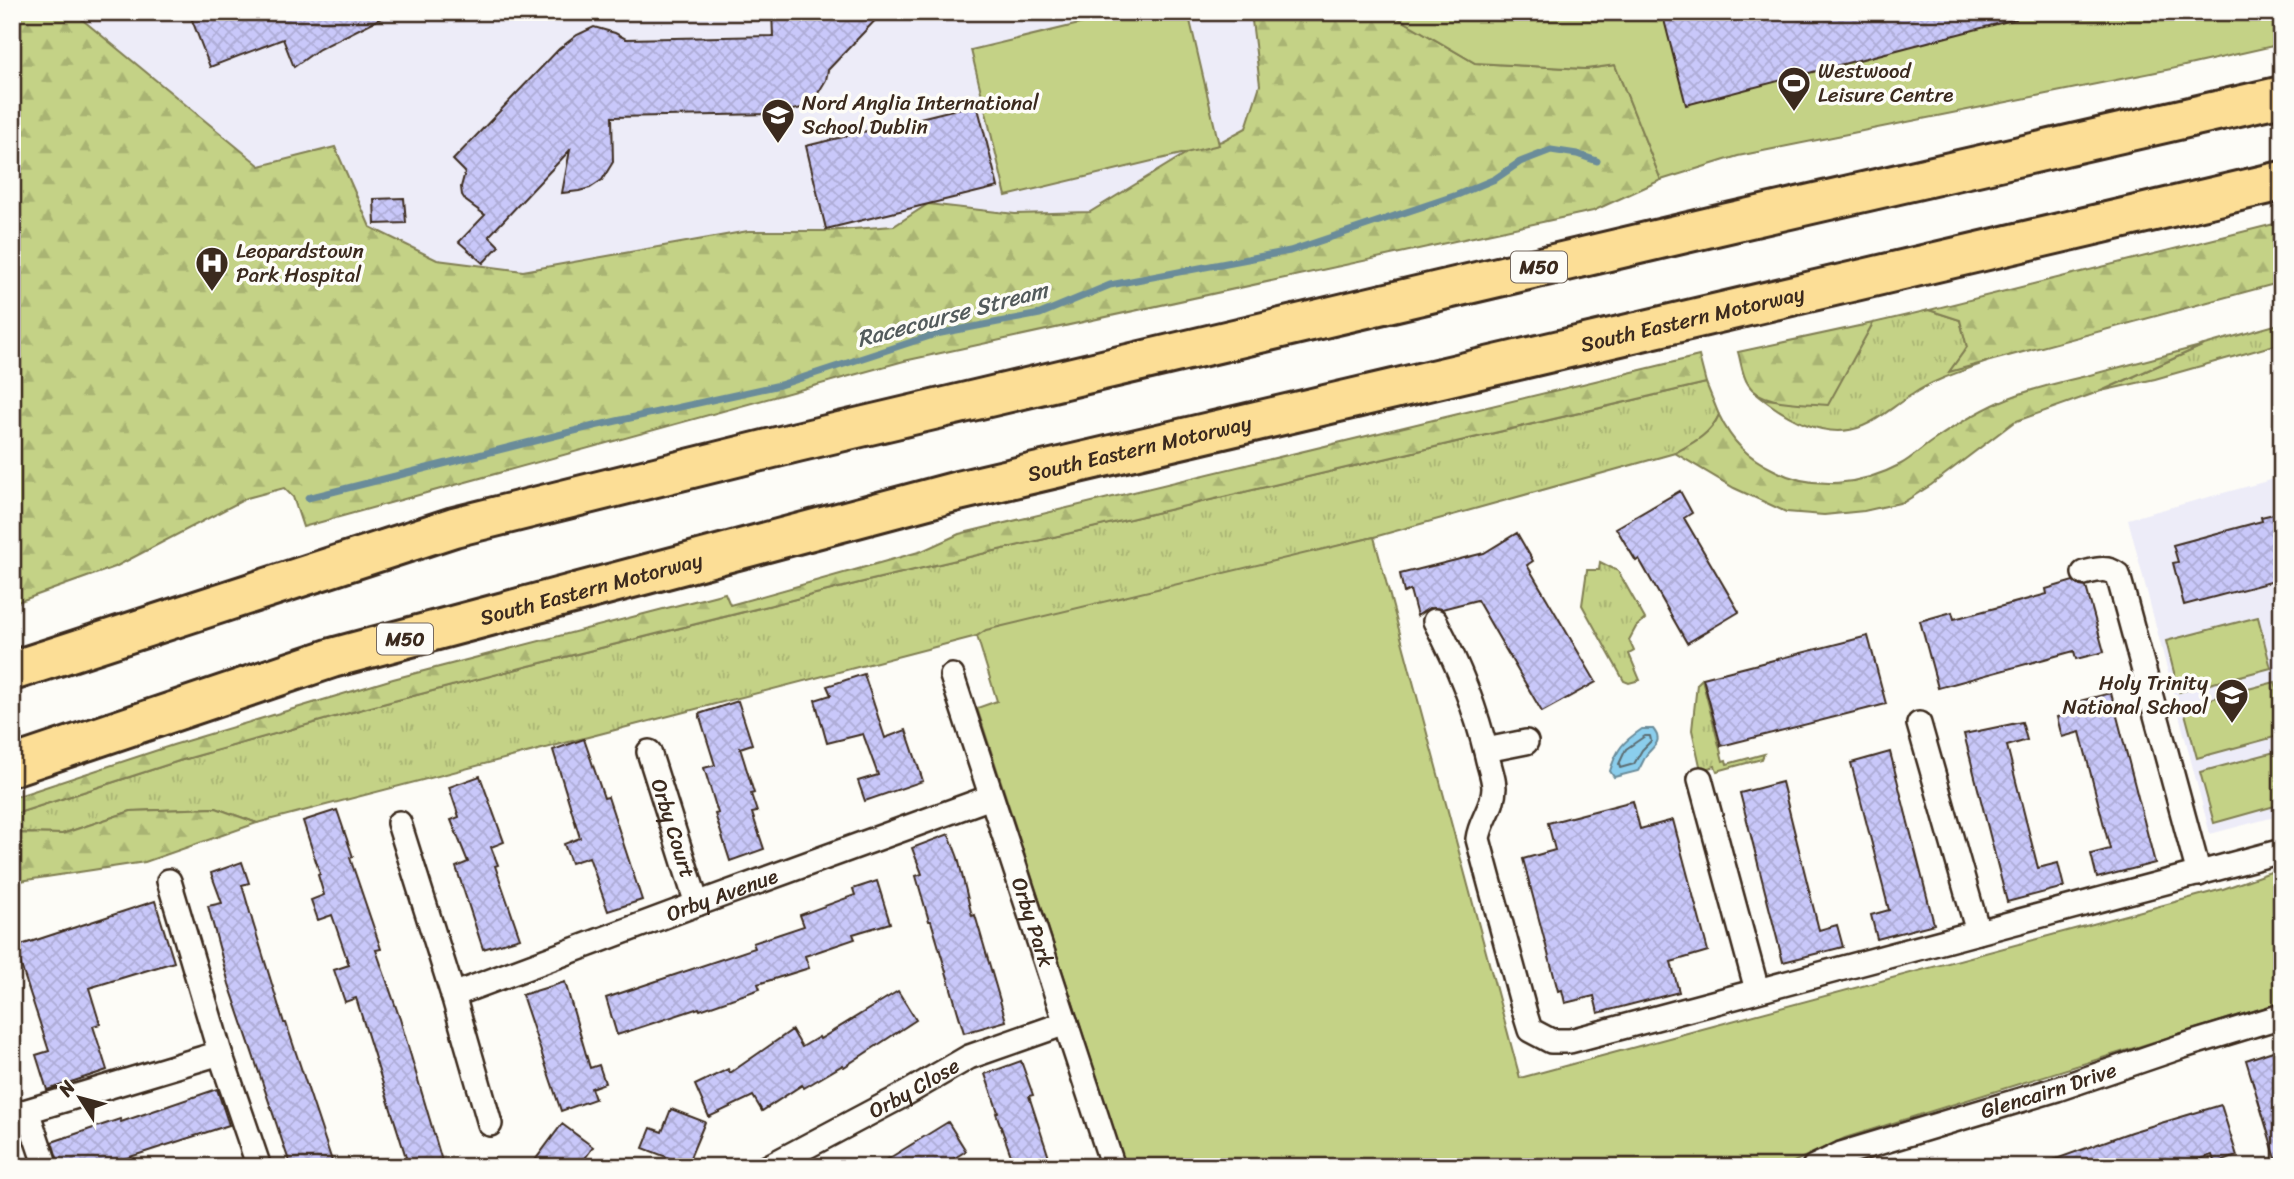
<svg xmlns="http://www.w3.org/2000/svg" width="2294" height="1179" viewBox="0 0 2294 1179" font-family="Sriracha,sans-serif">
	<defs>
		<pattern id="grass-tufts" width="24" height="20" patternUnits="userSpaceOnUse" patternTransform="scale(1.75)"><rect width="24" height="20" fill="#c4d286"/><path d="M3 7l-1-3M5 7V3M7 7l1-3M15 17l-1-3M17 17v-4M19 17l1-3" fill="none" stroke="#a9b473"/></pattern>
		<pattern id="forest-firs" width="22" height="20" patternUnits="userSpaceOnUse" patternTransform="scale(1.75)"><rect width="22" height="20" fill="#c4d286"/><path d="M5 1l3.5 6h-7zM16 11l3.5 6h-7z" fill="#a9b473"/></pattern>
		<pattern id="building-cross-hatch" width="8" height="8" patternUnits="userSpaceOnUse" patternTransform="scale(1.75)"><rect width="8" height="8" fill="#c9c8fa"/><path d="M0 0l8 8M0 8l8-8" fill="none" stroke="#aeacd6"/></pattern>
	</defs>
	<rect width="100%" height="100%" fill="#fdfcf7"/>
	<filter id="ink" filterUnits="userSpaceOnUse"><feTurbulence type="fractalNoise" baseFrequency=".0143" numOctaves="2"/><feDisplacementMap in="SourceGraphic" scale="14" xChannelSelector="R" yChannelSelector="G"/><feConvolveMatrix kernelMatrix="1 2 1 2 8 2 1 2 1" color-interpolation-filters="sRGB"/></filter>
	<g filter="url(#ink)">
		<!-- built -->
		<path fill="#edecf8" d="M12,12H1388L1475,63L1508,165L554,412Z
			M2282,477V815L2210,834L2128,519Z"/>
		<!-- grass -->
		<path fill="url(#grass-tufts)" stroke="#807e52" stroke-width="2" d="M1929,310L1960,320L1967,347L1950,371L1987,362C1963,371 1935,379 1913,394C1896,404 1881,419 1863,426C1825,442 1783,416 1754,392L1765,399L1827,404L1873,323Z
			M2282,323V343L2155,379L2101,391L2204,345Z
			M1706,383L1719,415C1710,435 1693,443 1675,453L1374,537L977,636L257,823L216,808L131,811L62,834L12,833V815L179,761L363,709L525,667L859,583Z
			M1600,562L1618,571L1645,619L1636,627L1629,640L1634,651L1629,654L1640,680L1629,683L1624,681L1582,605L1587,570H1599Z
			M1702,679L1723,761L1726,760L1727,764L1764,754L1762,759L1717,771L1715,766L1701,770L1692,730L1697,684Z"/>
		<!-- forest -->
		<path fill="url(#forest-firs)" stroke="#807e52" stroke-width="2" d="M12,12H73L260,166L335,147L370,227L437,260L523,271L748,231H825L894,226L928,204L1015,214L1090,212L1195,148L1222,141L1246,128L1260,85L1252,21L1241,12H1388L1475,63L1586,69L1615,65L1661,180L1593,211L904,361L303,527L293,497L284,488L247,498L115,567L12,604Z
			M2282,222V282L1949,372L1967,347L1960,320L1929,310Z
			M1873,323L1828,405C1805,402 1761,406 1748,384C1742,375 1741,362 1738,352Z
			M2204,345L2101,391L2014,422L1931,485L1904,502L1864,511L1824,515L1786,512L1734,488L1675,453C1693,443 1710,435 1719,415C1732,442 1747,457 1774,470C1814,491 1862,485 1901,464C1912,458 1921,449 1931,442C1956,425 1981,409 2009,398C2034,388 2060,382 2086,376C2125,366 2165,355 2204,345Z
			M1699,356L1706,383L859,583L525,667L363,709L179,761L12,815V798L173,745L393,679L725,593L730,605L922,551L959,534Z
			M216,808L257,823L145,862L20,881L12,885V833L62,834L131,811Z"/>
		<!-- green -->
		<path fill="#c4d286" stroke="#807e52" stroke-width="2" d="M1129,12H1188L1219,145L1006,196L971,50Z
			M1388,12H2282V44L2171,69L1738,156L1661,180L1615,65L1586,69L1475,63Z
			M1374,537L1520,1078L2223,889L2282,868V1002L1845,1138L1783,1167H1126L977,708L997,701L977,636L986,630Z
			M2258,617L2271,668L2179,692L2166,641Z
			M2275,682L2282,707V735L2197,758L2183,706Z
			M2282,750V804L2214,823L2200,772Z"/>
		<!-- water -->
		<path fill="#8bceed" stroke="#6b8c9a" stroke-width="2" d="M1642,729H1653C1663,741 1655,745 1647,754C1644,759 1641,766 1638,771L1614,777L1610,771C1617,748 1623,742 1642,729Z"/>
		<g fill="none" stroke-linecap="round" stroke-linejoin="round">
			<!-- shore -->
			<path stroke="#5b6c71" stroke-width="2" d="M1645,736H1650L1651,741L1642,750L1634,764L1620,768L1619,764L1626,749Z"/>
			<!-- stream -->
			<path stroke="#6b8c9a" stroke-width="7" d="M308,498L594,426L780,385L936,334L1040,314L1110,285L1290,251L1457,195L1495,179L1520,162L1551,150L1577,154L1597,161"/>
		</g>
		<!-- building -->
		<path fill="url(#building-cross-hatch)" stroke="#3b2a1e" stroke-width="2" d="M189,12H393L319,49L294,67L283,39L210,67Z
			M772,12H883L828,70L826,80L817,95L822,99L806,107L775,114L612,117L613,162L602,180L590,188L579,191L562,193L570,150L489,236L499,246L483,263L459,242L485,215L466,201L462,195L461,187L465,172L453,160L559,49L577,35L594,27L615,33L626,39L773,36Z
			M1662,12H2015L2016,19L1686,105Z
			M977,104L998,187L826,229L806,146Z
			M404,198L406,223L375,224L374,199Z
			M1680,491L1692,513L1684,518L1739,612L1687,643L1639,559L1636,561L1616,528Z
			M2282,512V579L2184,605L2173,563L2178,562L2173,545L2262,521L2261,517Z
			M1517,533L1533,561L1527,565L1596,682L1542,712L1477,600L1442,609L1429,608L1417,616L1410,590L1404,593L1400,574L1484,553Z
			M2073,581L2080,586L2086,587L2104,652L2076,659L2074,651L1938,688L1920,621L1952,612L1954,619L2047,594L2046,589Z
			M1868,636L1886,704L1721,746L1703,678Z
			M864,674L885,738L906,730L923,781L865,801L858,781L878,775L863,734L827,743L815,700L831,695L827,686Z
			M2111,693L2155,863L2097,878L2091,854L2110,849L2080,732L2062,737L2057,717L2075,712L2072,703Z
			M738,701L752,744L740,748L754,793L751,794L757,812L752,813L764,849L730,861L715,814L718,813L704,768L715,765L699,714Z
			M2022,722L2027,740L2007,746L2038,868L2058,863L2064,887L2007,902L1964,734Z
			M584,739L604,798L608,797L642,900L608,911L589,857L571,863L564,844L580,838L553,750Z
			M1890,752L1934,924L1877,939L1871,915L1889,910L1851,763Z
			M480,776L504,842L491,847L498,865L495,866L520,938L483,949L456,867L468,862L451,820L459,817L449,787Z
			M1782,782L1819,930L1837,925L1843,947L1783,962L1740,793Z
			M1633,801L1640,829L1673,820L1708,951L1671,962L1679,992L1598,1013L1594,996L1565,1003L1562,990L1558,991L1523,859L1555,850L1548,823Z
			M337,810L353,857L350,858L381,949L376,950L400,1019L442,1161L423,1167H409L356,998L345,1002L334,970L349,965L332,915L318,920L311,900L324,895L318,875L320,874L303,821Z
			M949,834L958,858L972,916L975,915L1006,1021L964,1033L937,941L931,921H929L916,876L922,874L912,848Z
			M242,862L249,883L242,885L253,923L284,1023H286L334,1167H291L229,984L208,906L222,903L211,873Z
			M877,881L890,923L853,934L855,939L805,956L809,968L758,984L760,989L700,1010L699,1008L617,1035L606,998L755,948L753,943L804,926L800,915L855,895L853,889Z
			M155,901L174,962L89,988L100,1024L93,1026L107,1070L47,1090L36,1055L49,1051L15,947Z
			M565,982L590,1068L599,1065L605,1083L591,1088L595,1099L561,1111L522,995Z
			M898,991L916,1020L844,1067L843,1065L804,1088L802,1085L762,1111L753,1096L709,1117L695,1085L728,1069L730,1073L792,1030L802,1047L819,1037L820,1039Z
			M2282,1048V1158L2276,1159L2246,1060Z
			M1021,1061L1033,1095L1029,1096L1052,1167H1015L996,1113L998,1112L985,1074Z
			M217,1089L229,1125L99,1167H60L52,1142L120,1119L121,1122Z
			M2221,1105L2237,1156L2215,1164L2212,1155L2177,1167H2043L2042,1164L2131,1132Z
			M671,1109L705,1122L687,1165L643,1148L651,1128L662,1132Z
			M948,1122L966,1151L940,1167H875Z
			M562,1124L593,1147L579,1167H530Z"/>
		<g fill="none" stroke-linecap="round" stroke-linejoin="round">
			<defs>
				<g id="street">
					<path d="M2084,573C2096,570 2107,566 2118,575L2199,874"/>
					<path d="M1435,621C1458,664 1476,709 1487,756C1489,766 1494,778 1494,788C1494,807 1480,821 1478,839L1526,1017L1530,1030L1551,1041H1570L2282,851"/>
					<path id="s1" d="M952,676L1113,1167"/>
					<path d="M1919,724L1978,932"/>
					<path d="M1486,750L1526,742"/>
					<path id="s2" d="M649,752L697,904"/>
					<path d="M1700,779L1757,990"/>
					<path d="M399,823L453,995L490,1124"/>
					<path d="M169,881L220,1053L259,1167"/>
					<path id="s3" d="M453,995L697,904L991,797"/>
					<path d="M46,1167L27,1111L220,1053"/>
					<path id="s4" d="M768,1167L900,1097L969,1057L1066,1023"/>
					<path id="s5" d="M1814,1167L1841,1154L2057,1089L2180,1047L2282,1016"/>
				</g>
				<g id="highway">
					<path d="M12,671L454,527L797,442L1715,226L2282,96"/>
					<path id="s6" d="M12,766L332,658L958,491L2282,181"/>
				</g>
			</defs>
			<!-- street casing -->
			<use href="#street" stroke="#3b2a1e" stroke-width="28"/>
			<!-- highway casing -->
			<use href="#highway" stroke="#3b2a1e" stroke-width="44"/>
			<!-- street -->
			<use href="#street" stroke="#fdfcf7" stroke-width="23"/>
			<!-- highway -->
			<use href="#highway" stroke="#fcde96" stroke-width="38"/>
		</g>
	</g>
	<!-- icons -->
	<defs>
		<symbol id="stadium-pin" viewBox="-11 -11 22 30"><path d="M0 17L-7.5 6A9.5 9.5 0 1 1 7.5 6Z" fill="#3b2a1e" stroke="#fdfcf7"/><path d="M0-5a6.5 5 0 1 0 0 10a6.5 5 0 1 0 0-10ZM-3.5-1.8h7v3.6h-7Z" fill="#fff"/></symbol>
		<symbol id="school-pin" viewBox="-11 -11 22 30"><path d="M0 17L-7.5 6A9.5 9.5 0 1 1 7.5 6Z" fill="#3b2a1e" stroke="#fdfcf7"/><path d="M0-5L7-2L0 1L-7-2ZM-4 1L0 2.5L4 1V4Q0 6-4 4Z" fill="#fff"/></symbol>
		<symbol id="hospital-pin" viewBox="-11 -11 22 30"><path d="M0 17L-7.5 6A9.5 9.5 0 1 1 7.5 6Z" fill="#3b2a1e" stroke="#fdfcf7"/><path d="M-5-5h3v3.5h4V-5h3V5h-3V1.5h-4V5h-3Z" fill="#fff"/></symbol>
	</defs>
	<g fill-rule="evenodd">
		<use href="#stadium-pin" x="1775" y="64" width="38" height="52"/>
		<use href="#school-pin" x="759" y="96" width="38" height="52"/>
		<use href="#hospital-pin" x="193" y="244" width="38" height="52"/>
		<use href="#school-pin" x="2213" y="676" width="38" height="52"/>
	</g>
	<g text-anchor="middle" stroke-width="7" stroke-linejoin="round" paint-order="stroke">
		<!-- shield labels -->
		<g fill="#fdfcf7" stroke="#75695f" stroke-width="2">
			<rect x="1511" y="251.5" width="56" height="31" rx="5"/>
			<rect x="377" y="623.5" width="56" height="31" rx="5"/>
		</g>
		<g font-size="19" font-weight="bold" fill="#3b2a1e">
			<text x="1539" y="274">M50</text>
			<text x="405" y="646">M50</text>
		</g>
		<!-- poi labels -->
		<g font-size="21" fill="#3b2a1e" stroke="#fdfcf7" text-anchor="start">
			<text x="1818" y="78">Westwood<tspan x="1818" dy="24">Leisure Centre</tspan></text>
			<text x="802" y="110">Nord Anglia International<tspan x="802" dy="24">School Dublin</tspan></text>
			<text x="236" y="258">Leopardstown<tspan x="236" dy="24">Park Hospital</tspan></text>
			<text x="2208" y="690" text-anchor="end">Holy Trinity<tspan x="2208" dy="24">National School</tspan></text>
		</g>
		<!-- street labels -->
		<g font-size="21" fill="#3b2a1e" stroke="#fdfcf7">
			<text dy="7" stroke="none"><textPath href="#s6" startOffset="1740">South Eastern Motorway</textPath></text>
			<text dy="7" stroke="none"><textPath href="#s6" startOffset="1172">South Eastern Motorway</textPath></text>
			<text dy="7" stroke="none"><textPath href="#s6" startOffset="606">South Eastern Motorway</textPath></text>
			<text dy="7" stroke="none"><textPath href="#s2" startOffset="80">Orby Court</textPath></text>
			<text dy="7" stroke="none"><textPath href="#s3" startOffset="287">Orby Avenue</textPath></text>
			<text dy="7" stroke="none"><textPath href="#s1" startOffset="259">Orby Park</textPath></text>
			<text dy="7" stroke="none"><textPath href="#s4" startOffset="166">Orby Close</textPath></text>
			<text dy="7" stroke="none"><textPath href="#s5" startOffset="247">Glencairn Drive</textPath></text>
		</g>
		<!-- water labels -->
		<g font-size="23" font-style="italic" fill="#535b5c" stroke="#fdfcf7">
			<text transform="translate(952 314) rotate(-15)" y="8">Racecourse Stream</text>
		</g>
	</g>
	<!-- margin -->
	<rect width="2294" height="1179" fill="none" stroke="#fdfcf7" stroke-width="42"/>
	<rect x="21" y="21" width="2252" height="1137" fill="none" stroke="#3b2a1e" stroke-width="2.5" filter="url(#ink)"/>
	<!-- north arrow -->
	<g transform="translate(80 1098) rotate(306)" stroke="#fdfcf7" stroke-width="5" paint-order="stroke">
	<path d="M0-5L12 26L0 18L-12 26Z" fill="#3b2a1e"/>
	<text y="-10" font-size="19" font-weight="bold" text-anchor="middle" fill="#3b2a1e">N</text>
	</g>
</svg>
